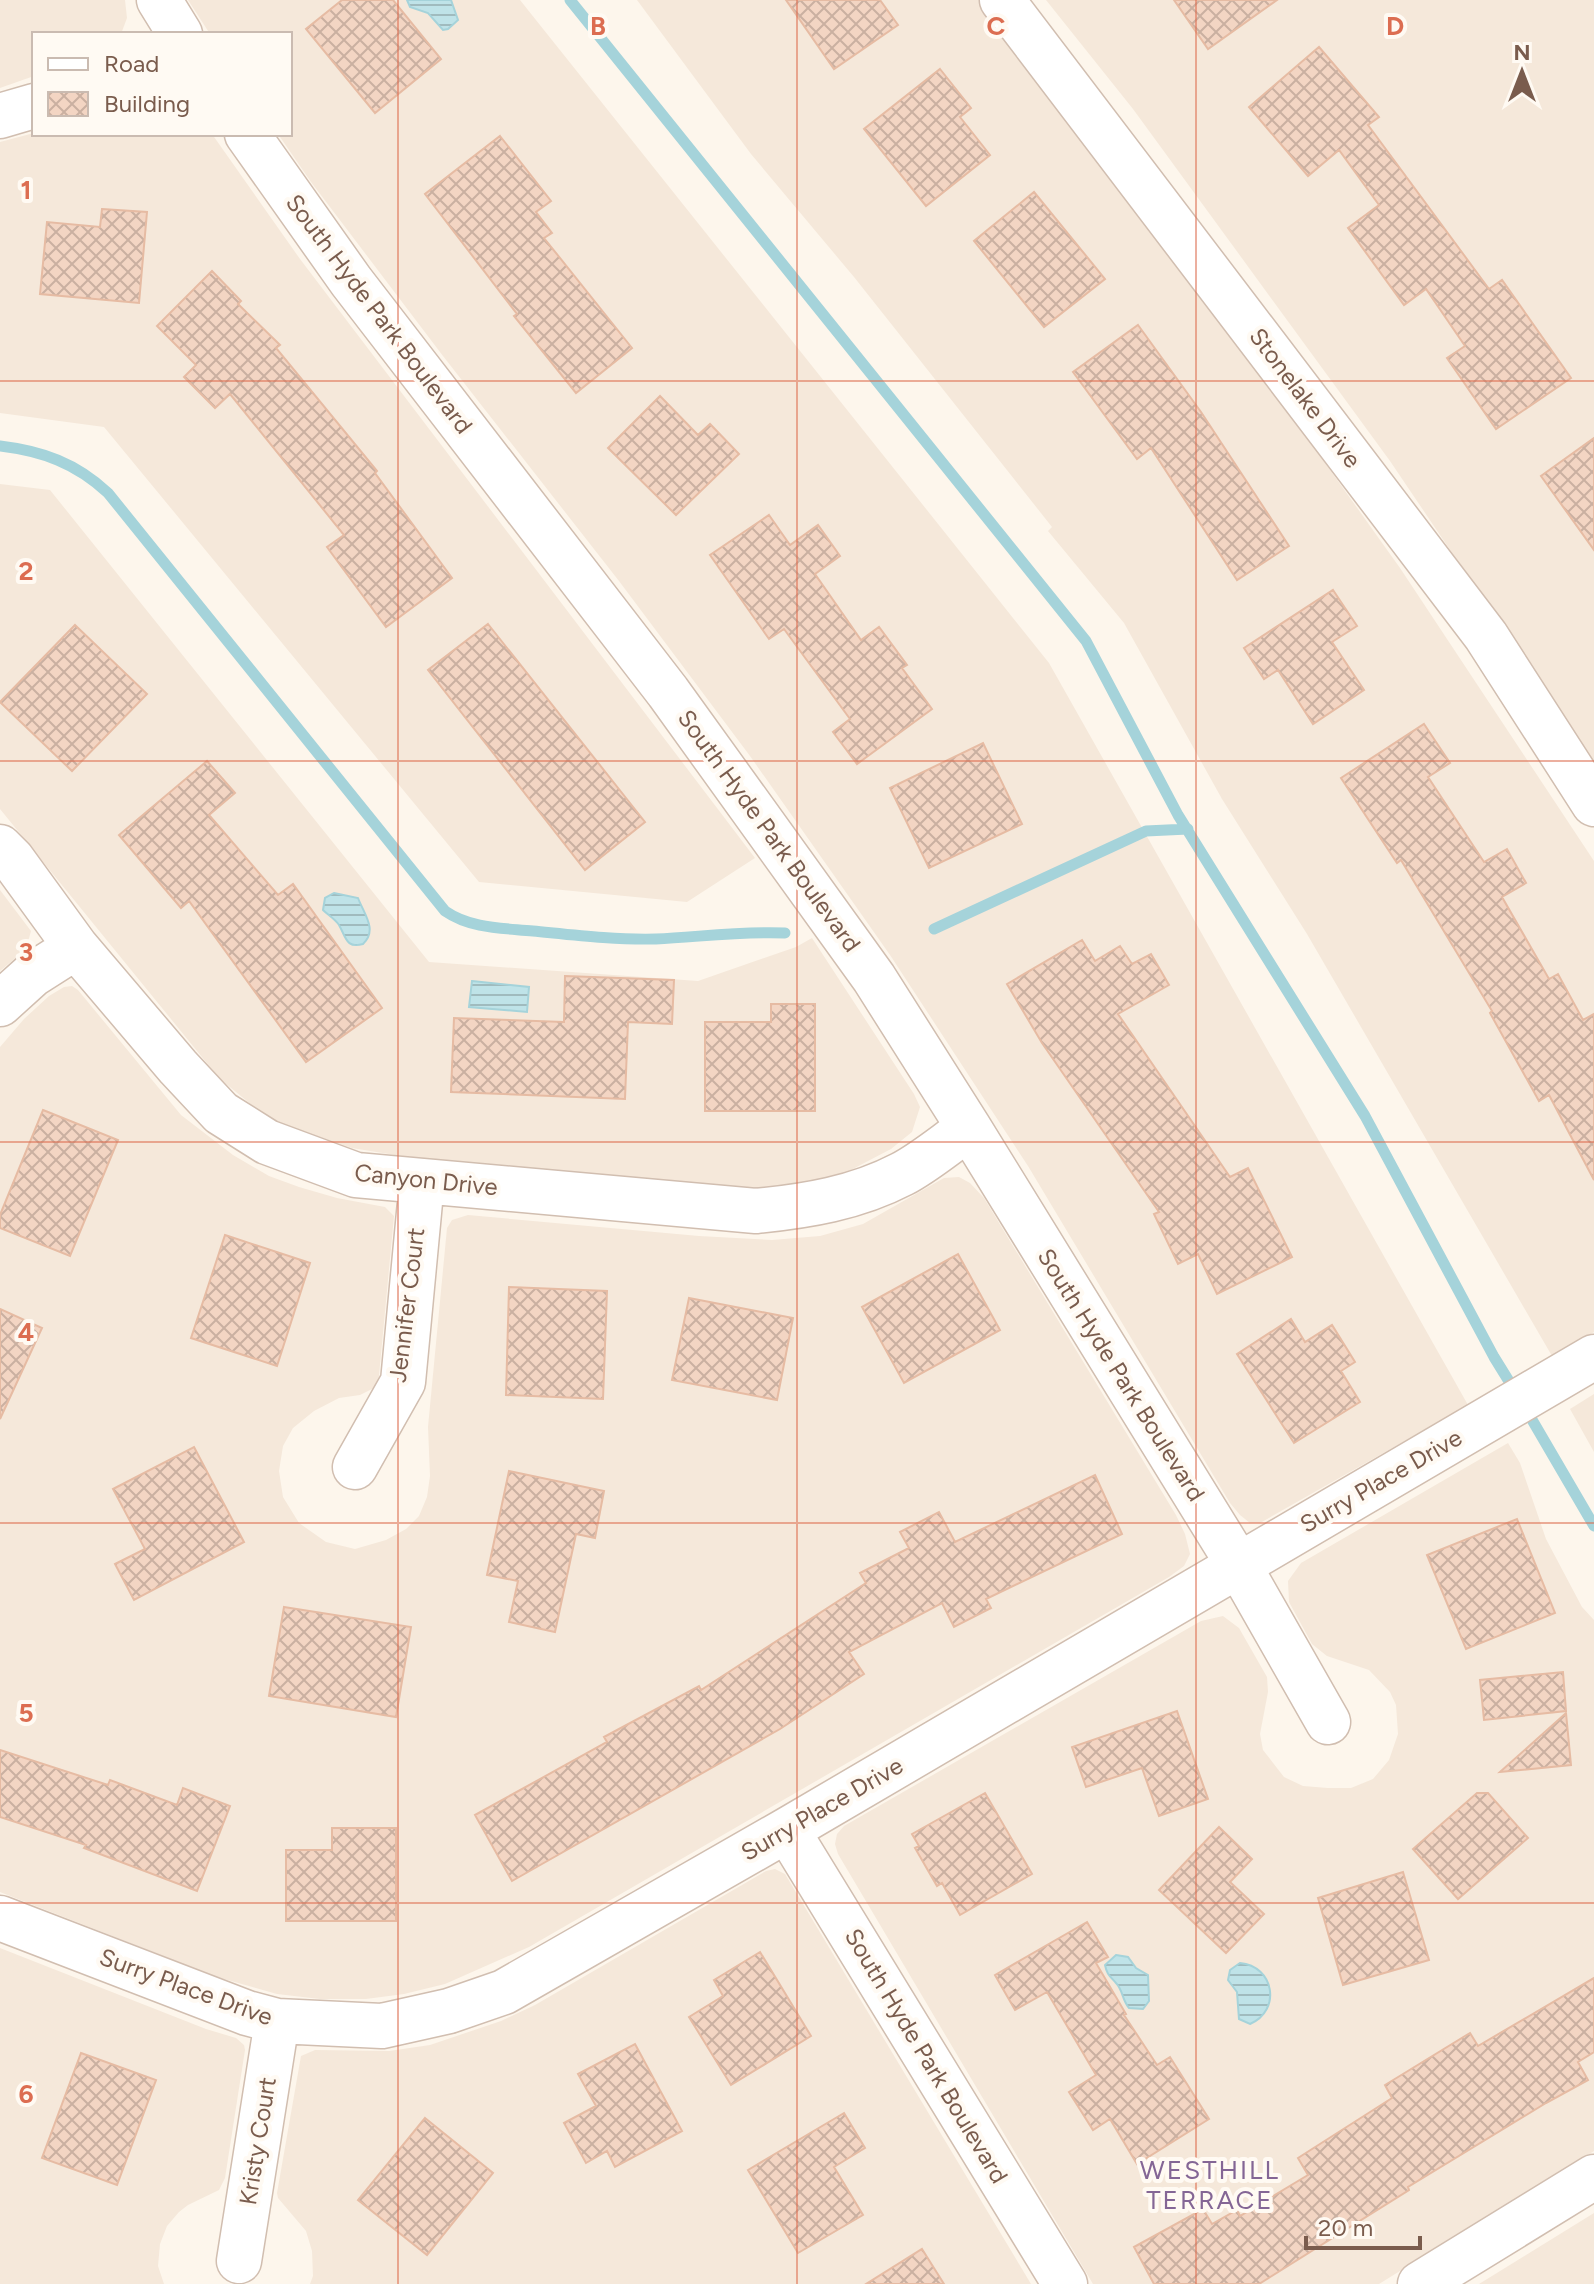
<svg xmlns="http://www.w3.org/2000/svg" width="1594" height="2284" viewBox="0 0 1594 2284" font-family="Figtree,sans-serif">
	<defs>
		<pattern id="water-rules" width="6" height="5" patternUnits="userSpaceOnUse" patternTransform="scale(2)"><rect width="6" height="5" fill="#bfe3e8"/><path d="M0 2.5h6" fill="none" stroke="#a0bbbe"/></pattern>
		<pattern id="building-cross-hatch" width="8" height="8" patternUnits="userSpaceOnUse" patternTransform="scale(2)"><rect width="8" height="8" fill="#f3d5c3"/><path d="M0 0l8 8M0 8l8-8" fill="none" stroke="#cab0a1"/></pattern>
	</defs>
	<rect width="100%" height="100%" fill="#fdf6ec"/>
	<!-- residential -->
	<path fill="#f5e8da" d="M0,0H125L127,18L121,34H34V76L0,88Z
		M188,0H520L1049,663L1468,1405L1260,1523H1250L1240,1515L1230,1503L1028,1166L890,955L750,756L619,581L443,356L311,182L278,134H290V34H210Z
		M637,0H980L1226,324L1400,568L1594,861V1332L1552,1356L1307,934L1222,799L1124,623L1048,531L1052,527L854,277L751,154Z
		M1046,0H1594V763L1390,461L1133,109Z
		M34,133L212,134L300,259L755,858L687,902L479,882L104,427L0,413V142Z
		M0,484L50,490L429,962L698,981L796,947L812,938L914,1094L920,1107L912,1132L891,1149L847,1172L815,1182L780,1188L735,1187L401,1156L352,1148L270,1120L219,1078L0,809Z
		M0,890L31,931L26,949L0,971Z
		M72,986L78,990L181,1115L233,1155L269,1176L299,1187L337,1198L385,1207L394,1216L378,1386L360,1395L339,1398L314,1411L293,1428L283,1446L279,1471L283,1497L299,1523L326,1542L355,1549L386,1540L406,1529L419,1516L427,1497L430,1476L428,1427L447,1228L452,1220L468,1215L699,1236L772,1240L820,1236L863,1224L944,1178L959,1177L970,1183L984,1198L1176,1515L1185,1534L1190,1554L1184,1566L1169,1577L529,1947L445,1984L404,1994L366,1999H320L277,1994L217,1977L0,1892V1047L24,1019L49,996L64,987Z
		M1594,1394V1452L1570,1409Z
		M1508,1443L1520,1463L1546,1539L1582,1607L1594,1620V2151L1379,2284H1093L838,1854L835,1844L837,1834L844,1826L1201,1621L1223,1616L1239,1628L1267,1677L1268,1692L1260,1734L1263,1750L1284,1777L1303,1786L1328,1788H1351L1373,1779L1389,1760L1398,1734L1396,1705L1390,1692L1369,1670L1327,1656L1312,1644L1289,1602L1288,1581L1301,1563Z
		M775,1869L785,1874L1031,2284H310L313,2276L312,2251L306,2231L278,2198L277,2193L301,2056L315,2050L389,2051L430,2045L501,2021L535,2005L766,1871Z
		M0,1948L206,2029L236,2038L244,2045L245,2050L225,2178L219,2190L188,2205L179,2212L167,2226L160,2244L158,2266L164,2284H0Z
		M1594,2213V2284H1479Z"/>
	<!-- water -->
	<path fill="url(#water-rules)" stroke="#a5d3da" stroke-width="2" d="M407,0H451L458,20L448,29L443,30L428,13L410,7Z
		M334,893L358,898C364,914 378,930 363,944C346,949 346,937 339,925C335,919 328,915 323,910L325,898Z
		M472,981L529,987L527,1012L469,1007Z
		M1116,1955L1128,1957L1136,1968L1148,1975L1149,2001L1143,2009L1129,2008C1122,2000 1123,1990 1116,1983C1110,1976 1107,1975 1105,1965Z
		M1240,1963C1274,1966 1282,2010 1250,2024L1239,2019L1237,1992L1228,1980L1230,1970Z"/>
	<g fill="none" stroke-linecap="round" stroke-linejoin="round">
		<!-- stream -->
		<path stroke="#a5d3da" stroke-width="11" d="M570,0L1086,641L1178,815L1365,1116L1494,1357L1515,1391
			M0,446C42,451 76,463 108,493L445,911C471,929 503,928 533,931C574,935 615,940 656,939C699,937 741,931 785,933
			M934,929L1146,831L1188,829
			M1524,1406L1594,1526"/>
	</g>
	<!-- building -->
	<path fill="url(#building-cross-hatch)" stroke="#e6bba3" stroke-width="2" d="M342,0H393L441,59L375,113L306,29Z
		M786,0H880L898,25L834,69Z
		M1174,0H1277L1208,49Z
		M1319,47L1379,117L1368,125L1489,289L1502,280L1571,378L1496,429L1447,358L1465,346L1426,289L1404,305L1348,228L1379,205L1339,150L1308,176L1249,107Z
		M940,69L971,108L960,117L990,155L926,206L864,129Z
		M500,136L551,201L536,212L552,233L544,238L632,348L576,393L514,316L517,314L425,194Z
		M1034,192L1105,279L1044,327L974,241Z
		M102,209L147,212L139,303L40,294L47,222L100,227Z
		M212,271L241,301L238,304L280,345L276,348L377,471L375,473L452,578L386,627L327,547L344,535L230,394L215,408L184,377L196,365L157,326Z
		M1138,325L1201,412L1289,546L1237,580L1151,448L1137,459L1073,372Z
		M660,396L698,435L710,424L739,454L676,515L608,448Z
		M1594,438V550L1541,476Z
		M769,515L790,545L818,525L840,556L815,574L861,640L879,627L907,665L902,668L932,709L857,764L833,732L850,719L784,629L769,639L710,555Z
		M1333,590L1357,626L1332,642L1364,690L1313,724L1278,670L1264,679L1244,648Z
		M488,624L645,822L585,870L428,670Z
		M75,625L147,694L72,771L0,702Z
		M1424,724L1450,763L1428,777L1484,862L1507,849L1526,883L1502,897L1549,979L1558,974L1583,1020L1594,1014V1180L1549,1095L1539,1101L1490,1013L1492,1011L1401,860L1397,863L1341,778Z
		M983,743L1022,824L929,868L890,788Z
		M207,761L235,793L209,815L278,895L293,884L382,1008L306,1062L189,901L181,908L119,835Z
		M1082,940L1095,961L1120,946L1132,964L1151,954L1169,985L1118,1014L1230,1177L1248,1168L1292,1257L1217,1294L1198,1254L1178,1264L1154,1214L1159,1212L1042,1043L1007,984Z
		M565,976L674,980L672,1024L628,1022L625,1099L451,1092L454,1018L564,1022Z
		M771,1004H815V1111H705V1022H771Z
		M43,1110L118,1140L70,1256L0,1228V1215Z
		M225,1235L310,1263L277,1366L191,1338Z
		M958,1254L1000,1330L904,1383L862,1307Z
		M509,1287L607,1291L603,1399L506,1395Z
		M689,1298L793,1318L777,1400L672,1380Z
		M0,1309L42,1328L0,1419Z
		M1291,1319L1305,1342L1332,1325L1355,1362L1341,1371L1360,1402L1294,1443L1237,1354Z
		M194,1447L244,1542L134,1600L115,1564L145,1549L113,1489Z
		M509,1471L604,1491L595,1538L576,1534L555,1632L509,1622L518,1581L487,1575Z
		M1095,1475L1122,1534L986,1599L991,1608L954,1627L942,1603L849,1652L864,1674L780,1729L512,1881L475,1815L607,1742L604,1737L699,1686L701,1690L866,1583L860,1573L909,1548L900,1532L939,1512L955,1542Z
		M1517,1519L1555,1613L1466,1649L1427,1555Z
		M284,1607L411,1627L396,1717L269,1696Z
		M1563,1672L1566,1711L1484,1720L1480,1680Z
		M1177,1711L1208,1799L1159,1816L1142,1768L1086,1787L1072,1747Z
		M1566,1713L1571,1765L1500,1772Z
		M0,1750L108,1785L110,1780L177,1805L183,1788L230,1806L197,1891L84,1848L86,1845L0,1817Z
		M985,1793L1032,1874L960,1915L942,1883L937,1886L915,1848L919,1846L912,1834Z
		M1477,1793H1488L1528,1838L1458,1899L1413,1849Z
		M1219,1827L1252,1859L1230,1882L1264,1914L1226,1953L1159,1890Z
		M332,1828H396V1921H286V1850H332Z
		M1403,1872L1429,1960L1343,1985L1318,1898Z
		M1087,1922L1108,1957L1096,1963L1126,2014L1124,2015L1157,2065L1170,2057L1209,2119L1137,2164L1110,2119L1093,2130L1069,2092L1096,2075L1047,1992L1015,2010L995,1975Z
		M760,1952L811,2036L731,2085L689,2017L723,1996L714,1980Z
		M1594,1978V2052L1578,2062L1588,2080L1546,2103L1408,2187L1409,2190L1259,2284H1154L1134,2247L1203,2209L1212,2224L1237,2210L1240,2216L1308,2175L1298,2158L1392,2098L1385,2085L1470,2033L1478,2046Z
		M635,2044L682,2131L615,2167L607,2151L586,2163L564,2123L596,2106L578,2074Z
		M81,2053L156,2080L117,2185L42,2158Z
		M844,2113L865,2148L834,2167L863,2215L798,2253L748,2170Z
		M425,2118L493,2173L427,2255L358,2200Z
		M922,2249L944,2284H866Z"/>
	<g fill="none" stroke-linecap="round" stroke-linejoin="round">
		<defs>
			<path id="minor" d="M159,0L180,34
				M1002,0L1486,636L1594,804
				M0,116L34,106
				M247,134L351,281L668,692L874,978L969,1128L1238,1564L1328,1722
				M0,847L12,859L76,947L178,1067L221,1113L267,1142L356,1175L756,1211C807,1206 856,1198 902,1174C925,1162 947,1143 969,1128
				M0,1004L32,975L76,947
				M355,1467L403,1382L422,1181
				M787,1830L1065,2284
				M0,1918L247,2013L277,2021L382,2026L449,2011L504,1992L787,1830L1594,1357
				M239,2261L277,2021
				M1420,2284L1594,2177"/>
		</defs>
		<!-- minor casing -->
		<use href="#minor" stroke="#d1beb0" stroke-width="47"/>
		<!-- minor -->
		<use href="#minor" stroke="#fff" stroke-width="44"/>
	</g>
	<!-- grid -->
	<path fill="none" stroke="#dc6d51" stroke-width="2" stroke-opacity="0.55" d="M398,0V2284M797,0V2284M1196,0V2284M0,381H1594M0,761H1594M0,1142H1594M0,1523H1594M0,1903H1594"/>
	<g text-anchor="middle" stroke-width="8" stroke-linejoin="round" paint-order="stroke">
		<!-- street labels -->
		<g font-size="24" fill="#7a5c4d" stroke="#fffaf3">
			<text transform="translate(379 314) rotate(53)" y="8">South Hyde Park Boulevard</text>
			<text transform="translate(1305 398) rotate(53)" y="8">Stonelake Drive</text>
			<text transform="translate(769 831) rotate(54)" y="8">South Hyde Park Boulevard</text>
			<text transform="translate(426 1180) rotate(6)" y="8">Canyon Drive</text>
			<text transform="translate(407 1305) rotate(-83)" y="8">Jennifer Court</text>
			<text transform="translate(1121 1375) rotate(58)" y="8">South Hyde Park Boulevard</text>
			<text transform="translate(1381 1481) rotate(-30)" y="8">Surry Place Drive</text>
			<text transform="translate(822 1809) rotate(-30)" y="8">Surry Place Drive</text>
			<text transform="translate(186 1987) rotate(20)" y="8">Surry Place Drive</text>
			<text transform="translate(926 2056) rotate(59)" y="8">South Hyde Park Boulevard</text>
			<text transform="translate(258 2141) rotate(-81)" y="8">Kristy Court</text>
		</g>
		<!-- neighbourhood labels -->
		<g font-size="26" letter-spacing="2" fill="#846695" stroke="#fffaf3">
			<text x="1210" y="2179">WESTHILL<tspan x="1210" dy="30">TERRACE</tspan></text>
		</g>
	</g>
	<g font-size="26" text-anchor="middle" font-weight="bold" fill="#dc6d51" stroke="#fffaf3" stroke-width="8" stroke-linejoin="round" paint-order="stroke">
		<text x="598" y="35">B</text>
		<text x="996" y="35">C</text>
		<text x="1395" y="35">D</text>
		<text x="26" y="199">1</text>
		<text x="26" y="580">2</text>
		<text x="26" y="961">3</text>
		<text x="26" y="1341">4</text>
		<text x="26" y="1722">5</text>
		<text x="26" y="2103">6</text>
	</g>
	<!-- legend -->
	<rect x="32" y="32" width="260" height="104" fill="#fffaf3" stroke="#cabbb1" stroke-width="2"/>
	<rect x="48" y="58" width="40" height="12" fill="#ffffff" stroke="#cabbb1" stroke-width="2"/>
	<text x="104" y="72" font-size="24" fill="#7a5c4d">Road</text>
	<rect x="48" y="92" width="40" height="24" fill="url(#building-cross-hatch)" stroke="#cabbb1" stroke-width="2"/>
	<text x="104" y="112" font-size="24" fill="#7a5c4d">Building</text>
	<!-- north arrow -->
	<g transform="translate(1522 72)" stroke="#fffaf3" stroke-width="6" paint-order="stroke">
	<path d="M0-6L14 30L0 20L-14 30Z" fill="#7a5c4d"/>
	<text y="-12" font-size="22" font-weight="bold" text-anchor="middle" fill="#7a5c4d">N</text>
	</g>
	<!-- scale -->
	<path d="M1306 2236v12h114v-12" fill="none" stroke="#7a5c4d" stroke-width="4"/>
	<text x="1318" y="2236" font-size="24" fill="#7a5c4d" stroke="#fffaf3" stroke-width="6" paint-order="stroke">20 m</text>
</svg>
